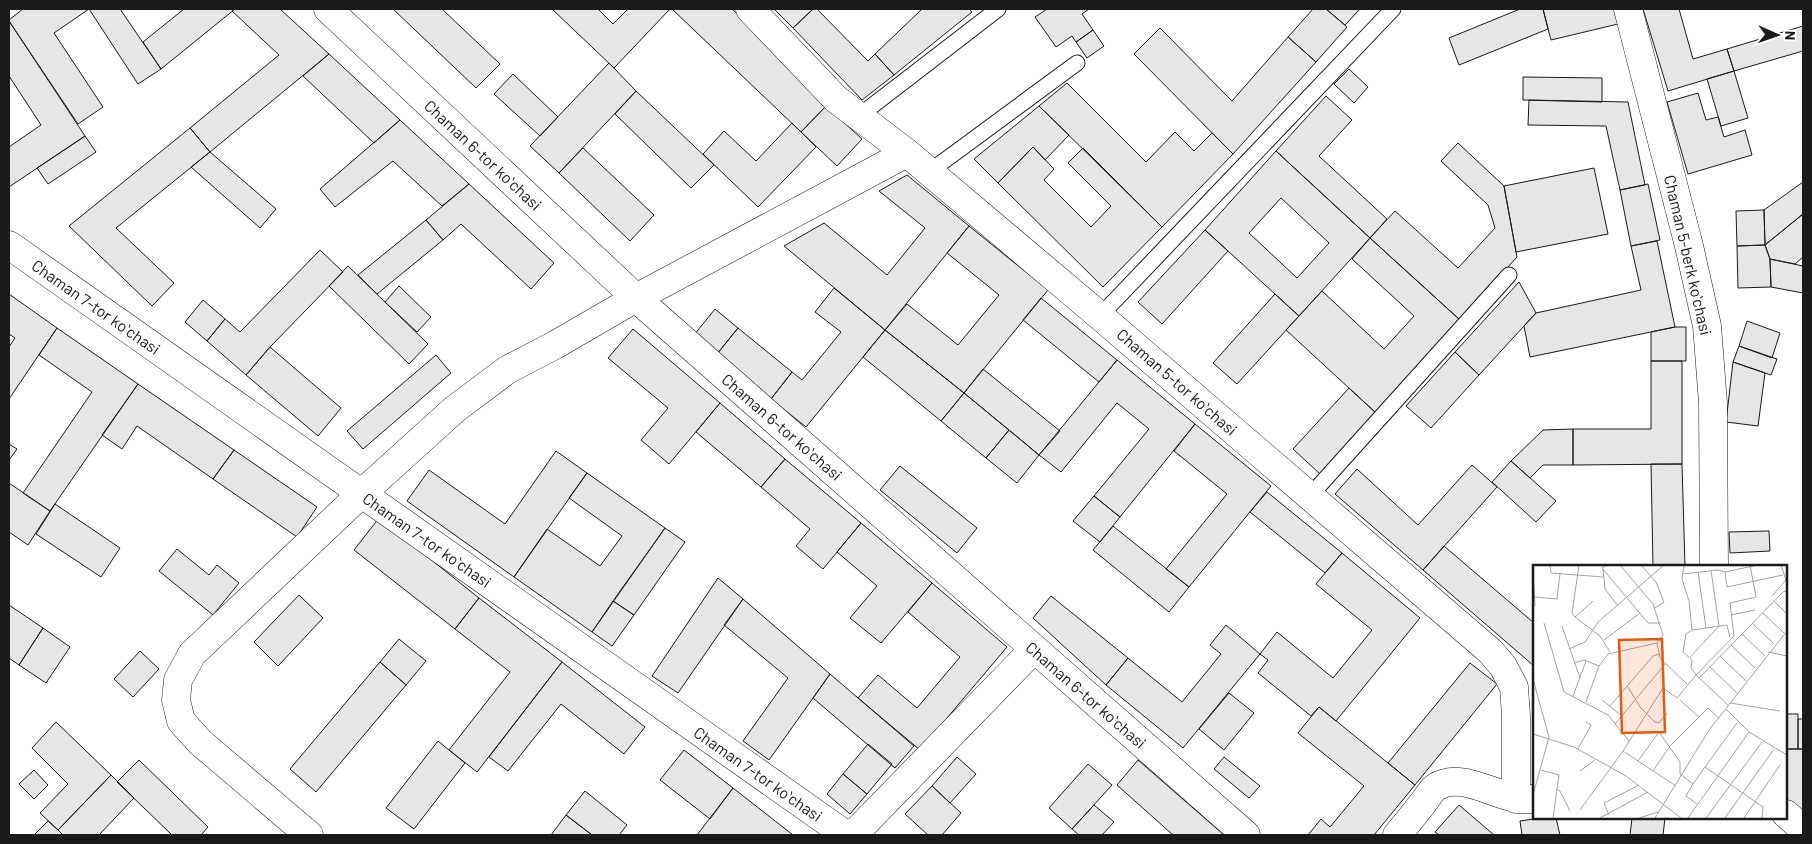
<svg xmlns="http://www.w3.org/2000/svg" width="1812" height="844" viewBox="0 0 1812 844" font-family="Barlow,sans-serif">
	<rect width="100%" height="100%" fill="#fff"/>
	<!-- building -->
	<path fill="#e6e6e6" stroke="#1a1a1a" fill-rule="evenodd" d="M23,9H120L161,69L138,84L89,9L54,33L103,107L78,124L9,21V20Z
		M184,9H235L161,69L143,42Z
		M235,9H280L329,54L210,152L190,128L279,55L232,11Z
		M393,9H442L500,64L476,88Z
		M552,9H598L613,24L628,9H670L614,68Z
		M672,9H732L830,102L801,132Z
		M774,9H813L793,28Z
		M813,9H817L868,61L875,54L894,75L862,100L793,28Z
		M922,9H969L972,12L894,75L875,54Z
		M1047,9H1089L1082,14L1093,30L1076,42L1072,36L1056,47L1035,17Z
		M1313,9H1326L1347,27L1316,62L1288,37Z
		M1326,9H1360L1345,25Z
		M1520,9H1543L1548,29L1459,65L1449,38Z
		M1543,9H1614L1618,24L1551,40Z
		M1643,9H1679L1693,59L1727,49L1734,71L1668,91Z
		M9,21L85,136L9,187V147L41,125L9,76Z
		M1803,26V51L1734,71L1727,49Z
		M1160,28L1232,101L1288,37L1316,62L1233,154L1134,54Z
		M1093,30L1104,46L1087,58L1076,42Z
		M329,54L400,120L374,143L303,76Z
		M609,63L636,91L559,173L530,146Z
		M1349,69L1368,87L1354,103L1334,84Z
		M1734,71L1748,118L1721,126L1707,79Z
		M513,74L558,117L540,136L494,94Z
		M1523,77L1602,78V102L1523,100Z
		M1067,83L1146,162L1175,132L1194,151L1212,133L1233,154L1162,227L1039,106Z
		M636,91L714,165L691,188L615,114Z
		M1698,93L1706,120L1718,117L1724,137L1745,130L1752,155L1688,174L1667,102Z
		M1326,96L1352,120L1319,156L1387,219L1370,238L1276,151Z
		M1529,100L1628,102L1645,185L1620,190L1606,126L1528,125Z
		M826,106L862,139L837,166L801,132Z
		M1039,106L1069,135L1045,160L1033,147L998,183L974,159Z
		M400,120L469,184L442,206L393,161L335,207L320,189Z
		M792,123L816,147L758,207L703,154L724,131L756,161Z
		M190,128L210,152L116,228L174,283L152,306L69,226Z
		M85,136L96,152L48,184L37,168Z
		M1458,143L1504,186L1517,257L1460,320L1370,238L1395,211L1458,268L1495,228L1488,205L1441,161Z
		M1033,147L1054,169L1044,180L1091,227L1111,206L1068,163L1083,148L1162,227L1103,287L998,183Z
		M583,148L654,215L630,241L559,173Z
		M1276,151L1370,238L1299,316L1205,230ZM1281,198L1329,243L1297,278L1249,233Z
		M210,152L276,209L260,228L191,167Z
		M1594,168L1608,234L1516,252L1504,186Z
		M907,175L969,226L885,330L784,246L824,223L887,275L925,228L879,191Z
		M1803,182V214L1765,245L1764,210Z
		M469,184L554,263L531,289L461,224L443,240L426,220Z
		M1648,184L1660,240L1631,246L1620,190Z
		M1764,210L1765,245L1737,246L1736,211Z
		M1803,214V257L1795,264L1770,259L1765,245Z
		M426,220L443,240L377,294L358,275Z
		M969,226L1048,290L964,393L885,330L907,304L958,345L999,295L947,253Z
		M1205,230L1228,251L1162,324L1138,302Z
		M1370,238L1460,320L1376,413L1286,330L1322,291L1384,349L1414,316L1352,259Z
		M1657,241L1675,327L1530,357L1524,326L1536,313L1641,290L1631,246Z
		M1765,245L1770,259L1771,287L1738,288L1737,246Z
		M320,250L343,272L270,347L246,375L207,341L225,319L240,332Z
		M1770,259L1803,266V293L1771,287Z
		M348,266L428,344L409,364L329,286Z
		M1519,282L1536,313L1479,375L1455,352Z
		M399,286L431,317L417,332L385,302Z
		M834,288L885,330L806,427L771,399L792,372L802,380L841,332L815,312Z
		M9,294L57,328L9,399V347L15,338L9,334Z
		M1275,294L1299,316L1237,384L1213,363Z
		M1041,298L1117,360L1099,382L1023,320Z
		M203,300L225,319L207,341L185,322Z
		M715,309L738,328L717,354L694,335Z
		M1747,321L1780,333L1772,358L1739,346Z
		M1675,327H1686V361H1651V332Z
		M57,328L138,384L50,511L23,493L92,392L39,355Z
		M738,328L792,372L771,399L717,354Z
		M633,329L720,403L669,464L641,440L668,408L608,358Z
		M885,330L964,393L941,421L863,357Z
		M1739,346L1777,359L1771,375L1733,362Z
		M270,347L341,408L318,436L246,375Z
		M1455,352L1479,375L1431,428L1406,406Z
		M436,355L451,373L363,449L347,431Z
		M1117,360L1195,424L1120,517L1094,496L1149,429L1117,403L1061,472L1039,455Z
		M1651,361H1682V464L1573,465V429H1651Z
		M1733,362L1765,373L1758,426L1726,422Z
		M983,369L1060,431L1039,455L964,393Z
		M138,384L234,450L213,479L137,426L122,449L102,435Z
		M1349,388L1376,413L1320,474L1293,449Z
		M964,393L1009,430L986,458L941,421Z
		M720,403L785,459L761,487L696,432Z
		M1195,424L1271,486L1189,587L1166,569L1227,494L1174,451Z
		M1573,429V465H1543L1530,478L1511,461L1543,430Z
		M1009,430L1039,455L1017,483L986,458Z
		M9,444L17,449L9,460Z
		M234,450L317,507L297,537L213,479Z
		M556,451L587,473L514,577L407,501L429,470L505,524Z
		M785,459L861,523L823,569L796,546L810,529L761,487Z
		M1511,461L1556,501L1536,522L1492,482Z
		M1651,464H1682L1685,566H1653Z
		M1472,465L1497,487L1423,570L1335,494L1357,469L1418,525Z
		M900,466L977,528L957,553L880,490Z
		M587,473L665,528L592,632L514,577L547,529L600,566L622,536L569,498Z
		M9,483L50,511L28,545L9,532Z
		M1267,492L1342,553L1325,573L1250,512Z
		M1094,496L1120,517L1100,542L1073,521Z
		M55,504L120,548L101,577L36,534Z
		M379,518L479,598L455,629L354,550Z
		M861,523L932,583L881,643L850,618L877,586L837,552Z
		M1113,526L1189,587L1169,612L1093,550Z
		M665,528L685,542L634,615L613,601Z
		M1769,531L1770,551L1730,553L1729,532Z
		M1444,546L1534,623V666L1423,570Z
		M177,549L209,575L217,565L239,583L213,615L159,571Z
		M1342,553L1420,618L1336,721L1319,707L1311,716L1258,673L1268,660L1260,654L1277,632L1333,678L1372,630L1316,584Z
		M718,578L743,599L678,693L652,676Z
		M932,583L1007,647L920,750L858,698L878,675L917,708L960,657L908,612Z
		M299,595L323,618L278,666L254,642Z
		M1051,596L1128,658L1106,685L1033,618Z
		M479,598L562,662L477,772L449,750L510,672L455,629Z
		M743,599L830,674L769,760L743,741L788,678L724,625Z
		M613,601L634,615L612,646L592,632Z
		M9,605L43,628L19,665L9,658Z
		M1226,625L1260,654L1183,748L1106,685L1128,658L1182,702L1221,654L1210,645Z
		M43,628L70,647L46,683L19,665Z
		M399,639L426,661L406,685L380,662Z
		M140,651L159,669L133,697L114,679Z
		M380,662L406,685L316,792L290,769Z
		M562,662L645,727L624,754L561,704L508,771L489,757Z
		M1470,663L1497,684L1415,785L1388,763Z
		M830,674L914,746L895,768L813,698Z
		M1229,693L1254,713L1224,750L1199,729Z
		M1319,707L1415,785L1374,835H1308L1321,819L1330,827L1364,786L1298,733Z
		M1786,714H1798V749H1786Z
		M1798,719H1803V749H1798Z
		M56,722L111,775L58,830L40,813L68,784L32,748Z
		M438,741L465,763L414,829L386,808Z
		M868,744L892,764L867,794L843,774Z
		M1786,749H1803V824L1786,803Z
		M684,750L733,788L710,819L660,780Z
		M957,757L976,774L950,803L932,786Z
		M1224,757L1260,786L1249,798L1214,769Z
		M139,760L208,827L201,835H172L117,782Z
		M1138,760L1224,835H1173L1117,785Z
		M1088,764L1112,785L1072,829L1049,808Z
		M34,770L48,785L34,799L19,784Z
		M843,774L867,794L850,814L827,794Z
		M111,775L134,798L99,835H63L58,830Z
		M932,786L961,813L942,835H928L905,814Z
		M733,788L793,835H697Z
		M585,791L627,825L619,835H592L566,815Z
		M1094,805L1114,822L1102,835H1079L1072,829Z
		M1459,805L1494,835H1439L1435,832Z
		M566,815L592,835H551Z
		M1540,818H1556L1560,835H1522L1520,821Z
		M1632,818H1665L1663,835H1630Z
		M48,821L58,830L63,835H34Z"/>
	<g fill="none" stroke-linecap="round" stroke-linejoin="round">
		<defs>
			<path id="service" d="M859,116L998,9
				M929,172L1077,63
				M1100,316L1393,9
				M1309,497L1509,275"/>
			<path id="minor" d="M328,9L636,298L1246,835
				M750,9L836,99L907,153L1100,316L1490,651L1503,666L1514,687L1516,716V799
				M1628,9L1689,246L1707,326L1713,403L1714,566
				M9,245L846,835
				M1786,814L1803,829
				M309,835L200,742L181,721L176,700L178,680L192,654L361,494L455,409L507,370L555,345L636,298L907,153
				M853,835L1034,649
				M1397,835C1407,823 1417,811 1426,799C1429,795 1432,789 1436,787C1464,769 1502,803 1533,799"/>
		</defs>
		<!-- service casing -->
		<use href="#service" stroke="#1a1a1a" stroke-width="17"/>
		<!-- minor casing -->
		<use href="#minor" stroke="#1a1a1a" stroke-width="29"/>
		<!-- service -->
		<use href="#service" stroke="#fff" stroke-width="15"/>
		<!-- minor -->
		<use href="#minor" stroke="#fff" stroke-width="28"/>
	</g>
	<g text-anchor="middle" stroke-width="4" stroke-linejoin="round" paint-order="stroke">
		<!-- street labels -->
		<g font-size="16" fill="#1a1a1a" stroke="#fff">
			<text transform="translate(483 155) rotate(43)" y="6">Chaman 6-tor koʻchasi</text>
			<text transform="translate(1688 255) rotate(77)" y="6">Chaman 5-berk koʻchasi</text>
			<text transform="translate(96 307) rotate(35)" y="6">Chaman 7-tor koʻchasi</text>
			<text transform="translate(1177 382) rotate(41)" y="6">Chaman 5-tor koʻchasi</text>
			<text transform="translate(782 427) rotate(41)" y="6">Chaman 6-tor koʻchasi</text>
			<text transform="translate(427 540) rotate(35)" y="6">Chaman 7-tor koʻchasi</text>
			<text transform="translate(1086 695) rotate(41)" y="6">Chaman 6-tor koʻchasi</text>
			<text transform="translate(758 774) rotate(35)" y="6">Chaman 7-tor koʻchasi</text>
		</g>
	</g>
	<!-- overview -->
	<g transform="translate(1533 565)">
		<rect width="254" height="254" fill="#fff"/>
		<path fill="none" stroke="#a3a3a3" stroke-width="1" d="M17,0L18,8L70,12M74,0L69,3L115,58H128M108,0L123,17L131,37L122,43M151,0L149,14L156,36L159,65L153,69L150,87L159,95L158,103L163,110L201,71L197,38L223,32L217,0M70,4L72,24L85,41M0,6L2,41M165,7L173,63M192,7L194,22L250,10M149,9L185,5L192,7L225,0M239,31L253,15L248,0M2,32L24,34L27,9M241,36L254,49M230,48L251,68M198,50L222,45M42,52L39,48L46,0M42,52L67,71L77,87M42,52L60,36M11,58L31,127L75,150L96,176M219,58L241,79M29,61L47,113M159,65L194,60L197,73M209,69L232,91M71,75L107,48M124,78L127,93L154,119M198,80L222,103M36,84L52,77L65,57L131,0M235,87L254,91M187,91L213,116M157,92L186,61L178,5M41,98L51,95L66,101M177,102L204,128M166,113L251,26L254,27M0,114L16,172L0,230M95,122L107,142L122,157L126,158L134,148M40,131L53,96M69,135L89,151M147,135L166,152M53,137L66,101L75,89L124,78L130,70L120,39L87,0M197,138L247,146M77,141L120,91L127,89M193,144L216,167L254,190M82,159L133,98M0,169L41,182L93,211L148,253M45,184L58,160L53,157M90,186L130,123L144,133L163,110L195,140M105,196L126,167L147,197V209L160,219L172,202L230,242L229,253M172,202L204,158M8,205L26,210L20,253M47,206L62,195M120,206L137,181L175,143L186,153M160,219L153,231L164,239M23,224L27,226L37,246M47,245L90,186L143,221M76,250L71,238L106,220M67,253L115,227M106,253L125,247M122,253L176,165L254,66M155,253L216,167M173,253L229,177M192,253L241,184M211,253L247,200"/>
		<path fill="#e8590c" fill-opacity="0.15" stroke="#e8590c" stroke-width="2.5" d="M129,74L132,167L89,168L86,75Z"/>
		<rect width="254" height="254" fill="none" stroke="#1a1a1a" stroke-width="2.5"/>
	</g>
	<!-- border -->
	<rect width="1812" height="844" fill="none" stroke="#1a1a1a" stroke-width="20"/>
	<!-- north arrow -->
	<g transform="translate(1777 35) rotate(92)" stroke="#ffffff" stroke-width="4" paint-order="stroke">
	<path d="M0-4L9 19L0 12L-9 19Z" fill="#1a1a1a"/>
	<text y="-8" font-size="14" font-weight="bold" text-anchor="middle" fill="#1a1a1a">N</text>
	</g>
</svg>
